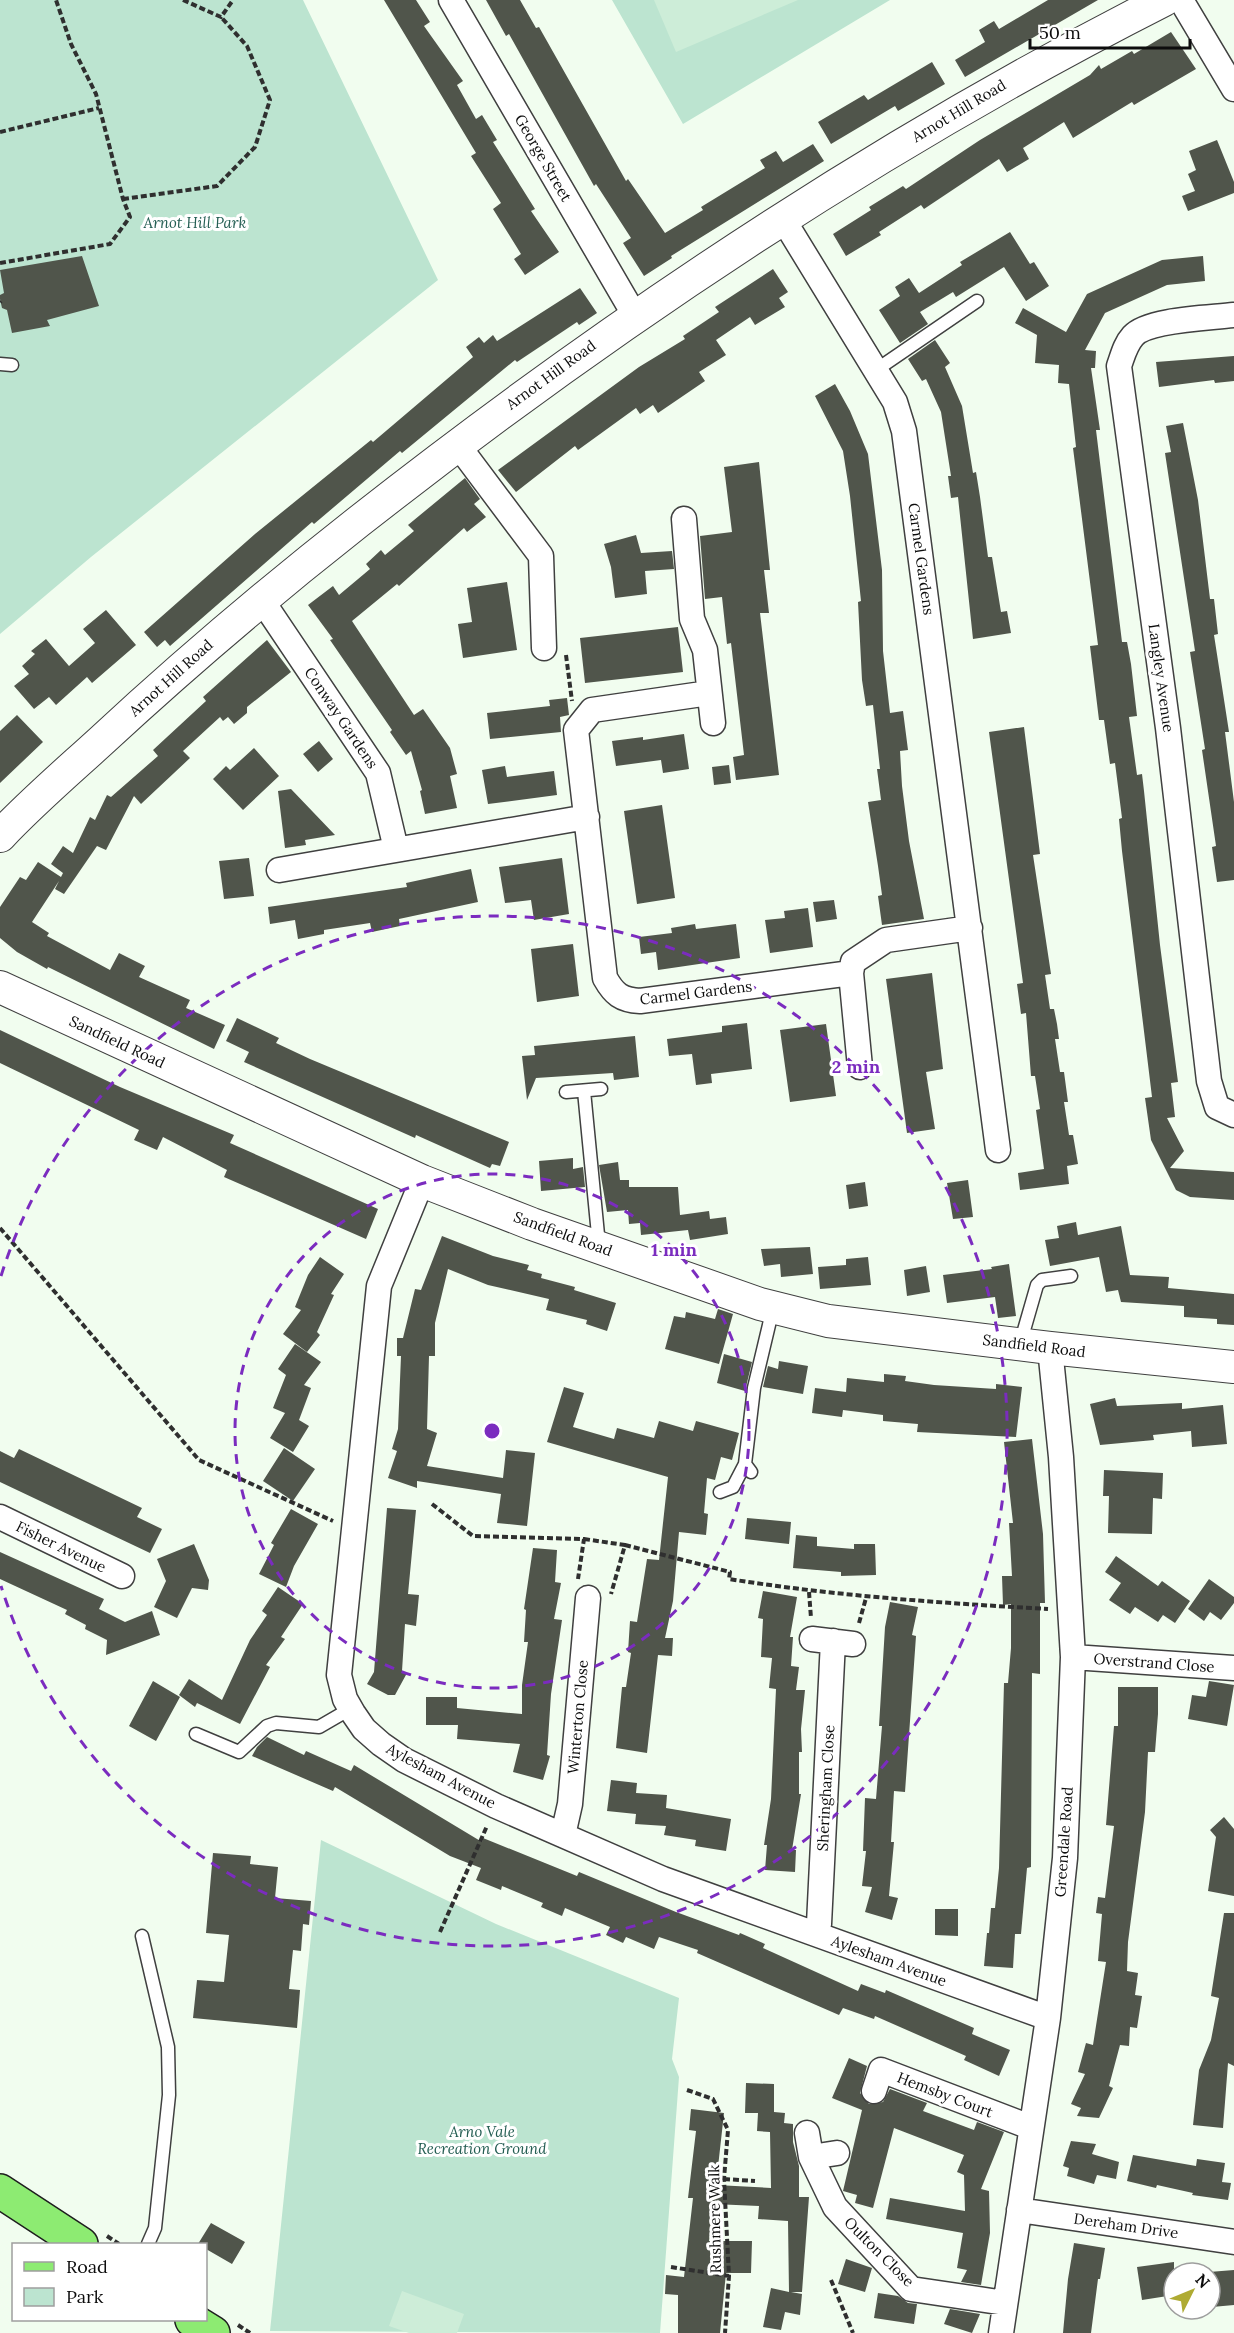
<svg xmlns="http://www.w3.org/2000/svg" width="1234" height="2333" viewBox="0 0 1234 2333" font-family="Lora,serif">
	<rect width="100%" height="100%" fill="#f1fdef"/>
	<!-- green -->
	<path fill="#bce4d0" d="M0,0H303L438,280L91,557L0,634Z
		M612,0H890L683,124Z
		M321,1840L496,1924L679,1998L672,2059L679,2077L660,2333L270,2331Z"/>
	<!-- pitch -->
	<path fill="#cdedd8" d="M654,0H798L676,52Z
		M402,2291L464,2314L457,2333H409L389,2326Z"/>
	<!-- building -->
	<path fill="#50554b" d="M384,0H416L430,22L424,26L463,81L457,85L476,119L482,115L497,140L493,142L535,209L531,211L559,252L525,275L514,259L521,254L493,209L501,203L471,156L476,153Z
		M486,0H520L536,28L539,27L626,181L628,179L665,233L703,210L701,207L765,168L760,160L776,151L783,162L813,144L824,161L671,256L672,258L644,276L623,243L631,238L596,184L594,186L509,34L506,36Z
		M1048,0H1098L965,77L955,60L985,42L979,30L994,21L999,29Z
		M1171,32L1196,69L1134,105L1132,102L1073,138L1064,122L1023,148L1029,159L1007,172L999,159L924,209L921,205L879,232L881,235L846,256L833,234L871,210L869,207L903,186L906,189L980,140L1090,75L1099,65L1101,69L1132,51L1134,54Z
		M932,62L945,84L898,111L895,106L831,144L818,122L864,95L868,100Z
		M1217,140L1234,182V193L1188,211L1182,196L1195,191L1188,174L1196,170L1189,151Z
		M1010,232L1030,264L1034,262L1049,286L1026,301L1004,267L956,297L953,292L920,312L928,324L900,343L879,310L900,296L895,287L909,278L919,293L962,265L960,262Z
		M82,256L99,306L47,320L50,326L12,333L7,310L2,308L0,299V295L4,293L0,270Z
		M1203,256L1205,281L1167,285L1105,313L1085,350L1096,351L1095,368H1091L1100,430H1096L1122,642H1127L1131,664L1137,716L1129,717L1137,775L1142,774L1144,791L1160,945L1178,1082L1171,1083L1175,1117L1167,1118L1184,1151L1170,1168L1234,1172V1200L1190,1197L1176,1190L1151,1140L1145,1098L1152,1097L1122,851L1119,819L1122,818L1115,763L1110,764L1104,720H1099L1090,646L1098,645L1073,448L1076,447L1069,384L1058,383L1059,365L1035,363L1037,335L1015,323L1023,308L1066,332L1087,294L1162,260Z
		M773,269L788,292L779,298L785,307L755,325L750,317L716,340L726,355L699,372L705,381L658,413L653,405L640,414L636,408L578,450L575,446L516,492L498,470L639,367L685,339L683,336L719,312L715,307Z
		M580,288L597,313L579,325L577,322L517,362L515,360L402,453L400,451L314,524L312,522L170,646L165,640L157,647L144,632L255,534L371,440L373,442L473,357L466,347L479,337L484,343L493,335L497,341Z
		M935,340L950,363L945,367L962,406L973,473L976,472L980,497L988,557H992L1001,612L1007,611L1011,633L973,639L958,497L951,498L948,476H951L941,412L926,379L922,381L908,359Z
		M1234,356V381L1215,383L1214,380L1159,387L1156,362Z
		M835,384L850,411L868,454L882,570L883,651L890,713L903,711L908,750L900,751L902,786L909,841L924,919L882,925L878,896L882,895L878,866L868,802L881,800L877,769H880L873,705L866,706L862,680L858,602L861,601L850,496L843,451L815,396Z
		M1183,423L1198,500L1210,599H1214L1218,634L1214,635L1229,732H1225L1234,802V880L1217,882L1212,847L1216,846L1202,750L1205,749L1190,652L1195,651L1165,453L1171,452L1166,426Z
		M759,462L770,570H764L769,613H760L779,775L736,780L733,757L744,755L731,643L727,644L722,597L705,599L700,536L732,532L724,467Z
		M465,478L480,499L474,504L486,517L467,532L464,528L399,586L397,584L352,621L414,715L423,709L450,748L457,774L450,776L457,808L425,814L420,791L422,790L411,751L406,755L390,732L392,730L330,640L333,639L308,605L333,586L339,595L370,569L366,564L381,550L385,555L414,531L408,525Z
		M636,535L641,553L672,551L674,569L645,571L647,594L615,598L611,567L604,544Z
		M507,582L517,650L463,658L458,624L472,622L467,588Z
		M106,610L136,645L92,683L87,677L56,705L49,697L34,709L14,686L29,674L22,666L35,654L31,651L46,639L69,666L95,643L83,629Z
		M678,627L683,672L585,683L580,638Z
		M267,640L291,672L247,707V713L234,724L228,717L223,721L220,717L183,751L190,758L141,804L134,796L106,850L97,846L64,894L55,889L59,881L32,922L49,933L47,936L110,970L119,953L145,966L139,977L190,1000L186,1008L225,1025L214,1049L48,967L47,969L17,952L0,938V907L20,877L26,880L38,862L61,877L63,873L51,864L63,846L73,853L90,817L95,820L107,795L111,797L158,756L153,750L206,701L203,697Z
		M567,698L569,715L560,717L561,732L490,739L487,713L550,706L549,700Z
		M17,715L43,742L0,783V731Z
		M1024,727L1040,854L1033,855L1051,974L1045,975L1050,1009H1054L1057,1024L1059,1039H1055L1060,1072H1064L1068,1102H1064L1069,1135H1073L1078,1164L1067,1166L1069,1184L1020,1190L1018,1173L1044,1169L1036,1110L1040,1109L1035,1076H1031L1026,1013L1021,1014L1017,984L1023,983L989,732Z
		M684,734L689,769L663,773L661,760L616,766L612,741L643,737V740Z
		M319,741L333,759L318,772L303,754Z
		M254,748L279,776L243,810L213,779L226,766L230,770Z
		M729,765L731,783L714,785L712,767Z
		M505,766L507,777L554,771L557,795L488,804L482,770Z
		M291,789L335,835L305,840L306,845L285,848L278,791Z
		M662,805L675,898L637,904L624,811Z
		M249,858L254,896L224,899L219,861Z
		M562,858L569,914L534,920L531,900L505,903L499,867Z
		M471,869L478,902L399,919L400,926L372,932L370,923L324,930V934L298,939L295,920L270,924L268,907L407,887L406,883Z
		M834,900L837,919L816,922L813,902Z
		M808,908L813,947L770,953L765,920L785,918L784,911Z
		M695,924L696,929L736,924L740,958L658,970L656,952L641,954L639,937L672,933L671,928Z
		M573,944L579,996L537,1002L531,949Z
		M932,973L943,1069L926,1072L935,1129L907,1133L886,979Z
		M237,1018L279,1038L276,1043L310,1059L509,1142L500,1166L492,1164L490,1168L416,1135L415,1138L244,1062L249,1052L226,1041Z
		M747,1023L752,1069L711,1074L712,1083L696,1085L692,1054L669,1056L667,1039L722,1032V1026Z
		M826,1024L836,1096L790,1102L780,1030Z
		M0,1030L120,1087L234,1135L230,1143L378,1209L366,1239L224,1177L227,1170L163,1137L157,1150L134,1140L139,1130L0,1063Z
		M635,1036L639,1077L614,1080L613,1073L536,1078L527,1100L522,1056L535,1055L534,1046Z
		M573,1158V1169L583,1167L585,1187L541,1191L539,1161Z
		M618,1162L620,1180H629V1187H678L680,1215L709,1211L710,1219L726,1217L728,1234L690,1240L688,1230L641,1235L640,1223L629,1224L628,1210L607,1212L599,1165Z
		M968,1180L973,1217L953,1219L947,1183Z
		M865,1182L868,1206L849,1209L846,1185Z
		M1076,1222L1078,1235L1121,1226L1130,1275L1169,1277L1168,1288L1234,1294V1325L1217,1324V1319L1184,1317V1306L1121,1302L1118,1290L1106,1292L1099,1257L1050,1266L1045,1240L1059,1238L1057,1226Z
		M442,1236L493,1256L529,1265L527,1270L542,1274L541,1278L575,1287L574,1290L616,1303L607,1331L586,1324L587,1320L546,1310L549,1299L488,1285L448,1269L435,1323V1356H429L427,1429L437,1433L427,1466L503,1478L506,1450L535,1453L527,1526L497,1523L501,1494L417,1481V1488L388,1478L397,1451L392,1449L398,1429L401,1356H397V1338H403L415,1289L421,1290Z
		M810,1247L813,1274L781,1277L780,1264L764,1266L761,1249Z
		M320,1257L344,1274L331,1294L334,1295L317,1332L320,1335L307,1352L283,1334L301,1310L295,1307L308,1275Z
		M868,1257L871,1285L820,1289L818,1267L846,1265V1259Z
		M1009,1264L1016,1316L998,1318L995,1297L947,1303L943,1275L992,1269L991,1267Z
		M926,1266L930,1292L907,1296L904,1270Z
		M718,1309L733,1314L719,1364L665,1349L674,1316L685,1318L686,1312L715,1319Z
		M295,1344L321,1362L304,1385L311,1388L299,1420L309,1426L293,1452L270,1438L285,1413L273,1408L286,1375L278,1369Z
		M724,1354L752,1362L745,1391L717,1383Z
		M779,1361L808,1366L803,1394L763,1387L768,1366L778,1369Z
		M884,1374L906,1376L905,1381L934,1385L996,1389V1384L1022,1387L1016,1437L917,1432L918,1424L883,1421V1415L843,1410L842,1417L812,1413L815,1388L846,1392L847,1378L884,1382Z
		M564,1387L584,1393L573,1427L614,1439L617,1428L654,1438L659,1421L693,1431L696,1421L739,1433L732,1460L721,1457L715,1480L707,1478L704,1513L708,1514L706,1535L679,1532L673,1601L665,1638H673L672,1656L658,1655L647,1753L616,1748L622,1687H626L631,1653L628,1652L630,1621L637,1622L647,1559L659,1560L668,1477L547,1442Z
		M1115,1398L1117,1406L1182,1403V1409L1223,1405L1227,1444L1192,1447L1191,1431L1153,1435L1154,1440L1100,1445L1090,1404Z
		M1032,1439L1043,1534L1045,1603H1040V1674L1032,1673L1031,1867L1027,1868L1021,1934H1015L1013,1968L984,1966L987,1933H989L991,1908H995L999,1868L1004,1683H1008L1011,1648V1604L1003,1605L1002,1576H1012L1009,1523H1013L1004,1442Z
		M284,1448L315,1469L293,1501L263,1481Z
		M19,1449L142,1508L137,1517L162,1529L150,1553L0,1482V1451L14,1458Z
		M1104,1470L1163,1473L1162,1499L1153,1498L1152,1534L1108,1533L1109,1496H1103Z
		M387,1508L416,1510L408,1594L419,1595L416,1626L405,1624L402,1671L407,1673L395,1695H388L367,1684L374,1672Z
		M291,1509L318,1524L294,1566L286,1587L259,1574L274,1545L271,1543Z
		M747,1518L791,1522L789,1544L745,1539Z
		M796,1535L817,1537V1546L854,1549V1544H875L876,1575L841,1576V1572L793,1568Z
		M194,1544L209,1580L208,1590L192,1588L177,1618L154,1607L166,1581L157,1559Z
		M533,1548L557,1550L555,1582L561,1583L554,1619L562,1620L551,1694L547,1755L550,1756L543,1780L513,1772L520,1744L457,1739L458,1725H426V1697H457V1708L522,1714V1685L528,1642H524L526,1610L524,1609Z
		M0,1552L104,1599L99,1609L125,1622L152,1611L160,1635L106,1655L107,1640L85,1629L86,1625L65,1614L67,1610L0,1579Z
		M1116,1556L1158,1586L1162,1581L1190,1601L1175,1623L1163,1615L1158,1622L1135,1607L1130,1614L1109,1600L1121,1583L1105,1572Z
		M1209,1579L1234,1597V1603L1221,1620L1210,1612L1204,1621L1188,1609Z
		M278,1587L303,1604L281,1637L285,1639L266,1665L270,1667L240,1724L197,1703L195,1707L179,1695L189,1679L222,1700L250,1640L267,1615L262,1611Z
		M763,1591L797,1597L790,1637H793L791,1666L799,1667L796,1690H805L801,1729L802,1752H799V1794H801L792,1850H796L795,1872L765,1870L767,1845H764L771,1799L776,1689L769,1688L772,1658L761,1657L763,1619L758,1618Z
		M890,1602L918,1607L912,1635L916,1636L905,1792L894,1791L891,1842H894L889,1896L898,1898L892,1920L865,1912L872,1887L862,1886L866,1851H863L865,1798L876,1799L882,1726H879L885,1627Z
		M153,1681L180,1697L156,1741L129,1726Z
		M1209,1681L1234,1685L1227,1726L1188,1719L1192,1695L1206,1697Z
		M1118,1687H1158V1714L1155,1752H1148L1145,1812L1128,1942L1127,1971L1138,1973L1135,1995L1142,1996L1137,2028L1130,2027L1129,2046L1120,2045L1109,2086L1113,2088L1099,2118L1077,2116L1081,2108L1071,2104L1085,2074L1078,2072L1086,2043L1093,2045L1106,1962L1098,1961L1102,1914L1096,1913L1098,1897L1105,1898L1114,1826L1106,1825L1114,1726H1118Z
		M267,1737L304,1755L306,1751L351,1771L354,1765L482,1842L483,1838L577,1876L579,1872L676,1912L739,1935L740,1933L765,1944L763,1948L858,1991L861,1984L885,1993L886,1990L974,2028L972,2034L1010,2050L999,2076L964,2060L966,2056L875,2016L874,2019L843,2008L839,2015L697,1953L698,1950L659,1937L654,1949L626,1937L623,1943L606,1935L610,1927L565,1908L562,1916L541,1907L543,1903L502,1886L501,1890L476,1880L481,1868L450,1856L335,1787L333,1791L252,1756L257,1747Z
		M611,1780L637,1783L636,1793L667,1795L666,1808L731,1819L726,1851L695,1846L696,1840L664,1835L666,1826L635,1824L636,1814L607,1811Z
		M1224,1817L1234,1829V1896L1208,1891L1216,1837L1210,1830Z
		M213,1853L251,1856L250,1864L278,1867L275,1898L311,1901L309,1925L303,1924L301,1951L293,1950L289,1989L300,1990L297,2028L193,2018L197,1980L224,1982L229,1935L206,1933Z
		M935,1909H958V1936L935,1935Z
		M1224,1913H1234V2066L1228,2063L1223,2128L1193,2125L1199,2070L1211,2040L1219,1998L1211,1996Z
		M849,2058L867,2066L860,2093L869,2104L883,2102L890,2089L927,2103L923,2111L974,2130L977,2122L1004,2132L981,2189L989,2191L990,2233L981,2285L961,2282L967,2270L957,2268L963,2233L886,2219L890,2198L965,2211L964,2175L957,2172L964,2155L894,2128L873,2208L855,2203L857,2195L843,2191L862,2110L832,2098Z
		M746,2083L774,2084V2112L785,2113L784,2123L793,2124V2142L799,2166V2197H809L802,2292H791L802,2294L800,2315L785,2312L781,2330L763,2327L771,2288L789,2292L788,2221L758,2219L759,2206L713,2204L709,2241H752L751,2273H726L720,2333H678V2295L665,2294L666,2275L684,2277L693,2198H688L696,2131L689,2130L691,2109L724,2113L716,2185L771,2188L770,2132L757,2131L758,2113H745Z
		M1071,2141L1096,2144L1092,2154L1119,2162L1116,2179L1097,2175L1094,2184L1067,2176L1069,2168L1063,2166Z
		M1133,2155L1196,2166L1197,2159L1225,2163L1222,2182L1231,2183L1228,2200L1192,2195L1193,2193L1157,2185L1156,2188L1127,2181Z
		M211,2223L245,2242L232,2264L206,2249V2244H198Z
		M1074,2243L1105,2248L1100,2279H1098L1091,2333H1063L1068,2279Z
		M846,2259L872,2268L865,2292L838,2284Z
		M1174,2262V2295L1142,2300L1137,2267Z
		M1234,2270V2305L1212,2307L1209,2272Z
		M878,2293L898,2296L908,2303L917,2304L914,2324L874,2318Z
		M950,2309L980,2314L972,2333L944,2324Z"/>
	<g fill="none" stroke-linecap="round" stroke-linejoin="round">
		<defs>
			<path id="service" d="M0,364L12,365
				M876,370L977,301
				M584,1091L599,1245
				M566,1092L601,1089
				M1020,1344L1037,1285L1042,1280L1071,1276
				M751,1472L745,1464L754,1388L773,1308
				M720,1492L733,1487L745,1464
				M196,1734L239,1752L267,1726L276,1723L319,1727L350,1709
				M142,1936L168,2047L169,2095L155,2228L148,2244"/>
			<path id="minor" d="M451,0L635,316
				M1181,0L1234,89
				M783,219L895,402L904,431L998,1150
				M1234,315C1211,318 1148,319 1133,336C1125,345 1123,355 1119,366L1168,728L1209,1081L1217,1107L1234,1115
				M457,444L541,556L544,648
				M684,519L692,619L705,650L713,723
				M261,599L378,773L396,849
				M709,693L592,710L576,730L605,978C614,994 621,1000 640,1001L851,973
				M279,870L587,817
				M860,1067L851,973L853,962L886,940L970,928
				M422,1181L379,1286L339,1675L345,1699L353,1713L364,1729L381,1744L404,1760L496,1806L663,1879L1048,2018
				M0,1517L122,1576
				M812,1639L853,1644
				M1073,1657L1234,1668
				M563,1835L570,1804L588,1598
				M816,1934L819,1924L833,1641
				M874,2091L881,2070L1030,2127
				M807,2133L811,2157L835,2207L911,2289L1005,2303
				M811,2157L837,2153
				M1019,2210L1234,2242
				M1001,2333L1048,2018L1065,1858L1073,1657L1061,1457L1050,1348"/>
			<path id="tertiary" d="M0,836C31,803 66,773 100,742C183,665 269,592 358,522C610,324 878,145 1164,0
				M0,987L422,1181L532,1224L760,1304L828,1321L1050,1348L1234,1367"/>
			<path id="primary" d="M0,2191L81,2244
				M192,2320L213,2333"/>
		</defs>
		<!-- service casing -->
		<use href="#service" stroke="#404040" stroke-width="15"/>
		<!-- minor casing -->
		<use href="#minor" stroke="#404040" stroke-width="27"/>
		<!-- tertiary casing -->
		<use href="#tertiary" stroke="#404040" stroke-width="34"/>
		<!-- primary casing -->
		<use href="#primary" stroke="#1e1e1e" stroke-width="36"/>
		<!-- path -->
		<path stroke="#2f2f2f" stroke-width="4" stroke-dasharray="6 3" stroke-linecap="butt" d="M183,0L221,17L233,0
			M0,132L99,108
			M123,199L217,186L255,147L270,100L247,46L221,17
			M0,263L110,244L130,217L123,199L96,94L71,44L56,0
			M0,302L1,301
			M566,655L572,701
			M0,1228L199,1460L333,1521
			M432,1504L473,1536L584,1539L578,1579
			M584,1539L625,1545L611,1594
			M625,1545L730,1572L729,1579C836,1596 941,1603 1048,1609
			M809,1592L811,1618
			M859,1623L866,1598
			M440,1932L487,1826
			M687,2090L713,2099L728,2130L724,2179L729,2276L725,2333
			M724,2179L755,2181
			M107,2236L119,2244
			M671,2267L729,2276
			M831,2280L853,2333
			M238,2325L250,2333"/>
		<!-- service -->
		<use href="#service" stroke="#fff" stroke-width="12"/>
		<!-- minor -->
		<use href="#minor" stroke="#fff" stroke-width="24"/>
		<!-- tertiary -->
		<use href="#tertiary" stroke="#fff" stroke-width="32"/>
		<!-- primary -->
		<use href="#primary" stroke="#8deb72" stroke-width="33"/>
	</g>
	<!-- distance rings -->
	<g fill="none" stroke="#7b2cbf" stroke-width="3" stroke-dasharray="10 8">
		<circle cx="492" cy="1431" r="257"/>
		<path d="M1 1276A515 515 0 1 1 1 1586"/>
	</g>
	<g text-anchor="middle" stroke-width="6" stroke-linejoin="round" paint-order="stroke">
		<!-- street labels -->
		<g font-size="15" fill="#0d0d0d" stroke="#fff">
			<text transform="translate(959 111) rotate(-31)" y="5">Arnot Hill Road</text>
			<text transform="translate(543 158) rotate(60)" y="5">George Street</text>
			<text transform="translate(551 375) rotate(-36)" y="5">Arnot Hill Road</text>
			<text transform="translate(921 559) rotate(82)" y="5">Carmel Gardens</text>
			<text transform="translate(171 678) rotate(-42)" y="5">Arnot Hill Road</text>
			<text transform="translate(1161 678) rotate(82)" y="5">Langley Avenue</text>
			<text transform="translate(341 718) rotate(56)" y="5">Conway Gardens</text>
			<text transform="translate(696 993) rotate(-7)" y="5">Carmel Gardens</text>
			<text transform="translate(117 1042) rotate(25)" y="5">Sandfield Road</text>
			<text transform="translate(563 1234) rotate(20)" y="5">Sandfield Road</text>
			<text transform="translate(1034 1346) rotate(7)" y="5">Sandfield Road</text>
			<text transform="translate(61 1547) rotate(26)" y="5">Fisher Avenue</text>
			<text transform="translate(1154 1663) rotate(4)" y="5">Overstrand Close</text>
			<text transform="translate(578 1717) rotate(-85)" y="5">Winterton Close</text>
			<text transform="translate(441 1776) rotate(28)" y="5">Aylesham Avenue</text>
			<text transform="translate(826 1788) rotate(-87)" y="5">Sheringham Close</text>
			<text transform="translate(1064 1842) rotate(-86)" y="5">Greendale Road</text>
			<text transform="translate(889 1961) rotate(20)" y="5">Aylesham Avenue</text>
			<text transform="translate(945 2095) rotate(21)" y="5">Hemsby Court</text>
			<text transform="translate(715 2219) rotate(-91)" y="5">Rushmere Walk</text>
			<text transform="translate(1126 2226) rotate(8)" y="5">Dereham Drive</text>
			<text transform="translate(879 2252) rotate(45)" y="5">Oulton Close</text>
		</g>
		<!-- park labels -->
		<g font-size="15" font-style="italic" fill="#245e53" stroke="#fff">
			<text x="195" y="228">Arnot Hill Park</text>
			<text x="482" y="2137">Arno Vale<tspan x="482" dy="17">Recreation Ground</tspan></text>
		</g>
	</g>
	<circle cx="492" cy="1431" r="9" fill="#7b2cbf" stroke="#fff" stroke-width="3"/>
	<g font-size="18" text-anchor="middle" font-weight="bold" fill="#7b2cbf" stroke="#fff" stroke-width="6" stroke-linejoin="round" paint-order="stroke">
		<text x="856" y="1073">2 min</text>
		<text x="674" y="1256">1 min</text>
	</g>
	<!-- legend -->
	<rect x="12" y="2243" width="195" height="78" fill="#ffffff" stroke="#9e9e9e" stroke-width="1.5"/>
	<rect x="24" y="2262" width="30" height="9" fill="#8deb72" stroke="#9e9e9e" stroke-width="1.5"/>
	<text x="66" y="2273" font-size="18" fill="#0d0d0d">Road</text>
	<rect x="24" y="2288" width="30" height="18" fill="#bce4d0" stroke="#9e9e9e" stroke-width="1.5"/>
	<text x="66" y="2303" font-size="18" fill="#0d0d0d">Park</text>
	<!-- north arrow -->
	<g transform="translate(1192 2291) rotate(47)"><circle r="28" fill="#ffffff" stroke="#9e9e9e" stroke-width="1.5"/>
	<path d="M0-4.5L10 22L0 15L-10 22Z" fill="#afab33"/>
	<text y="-9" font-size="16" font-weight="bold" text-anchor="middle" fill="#0d0d0d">N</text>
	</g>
	<!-- scale -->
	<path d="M1030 39v9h160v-9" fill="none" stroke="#0d0d0d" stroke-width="3"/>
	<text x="1039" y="39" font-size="18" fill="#0d0d0d" stroke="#ffffff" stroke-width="4.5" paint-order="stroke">50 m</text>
</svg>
